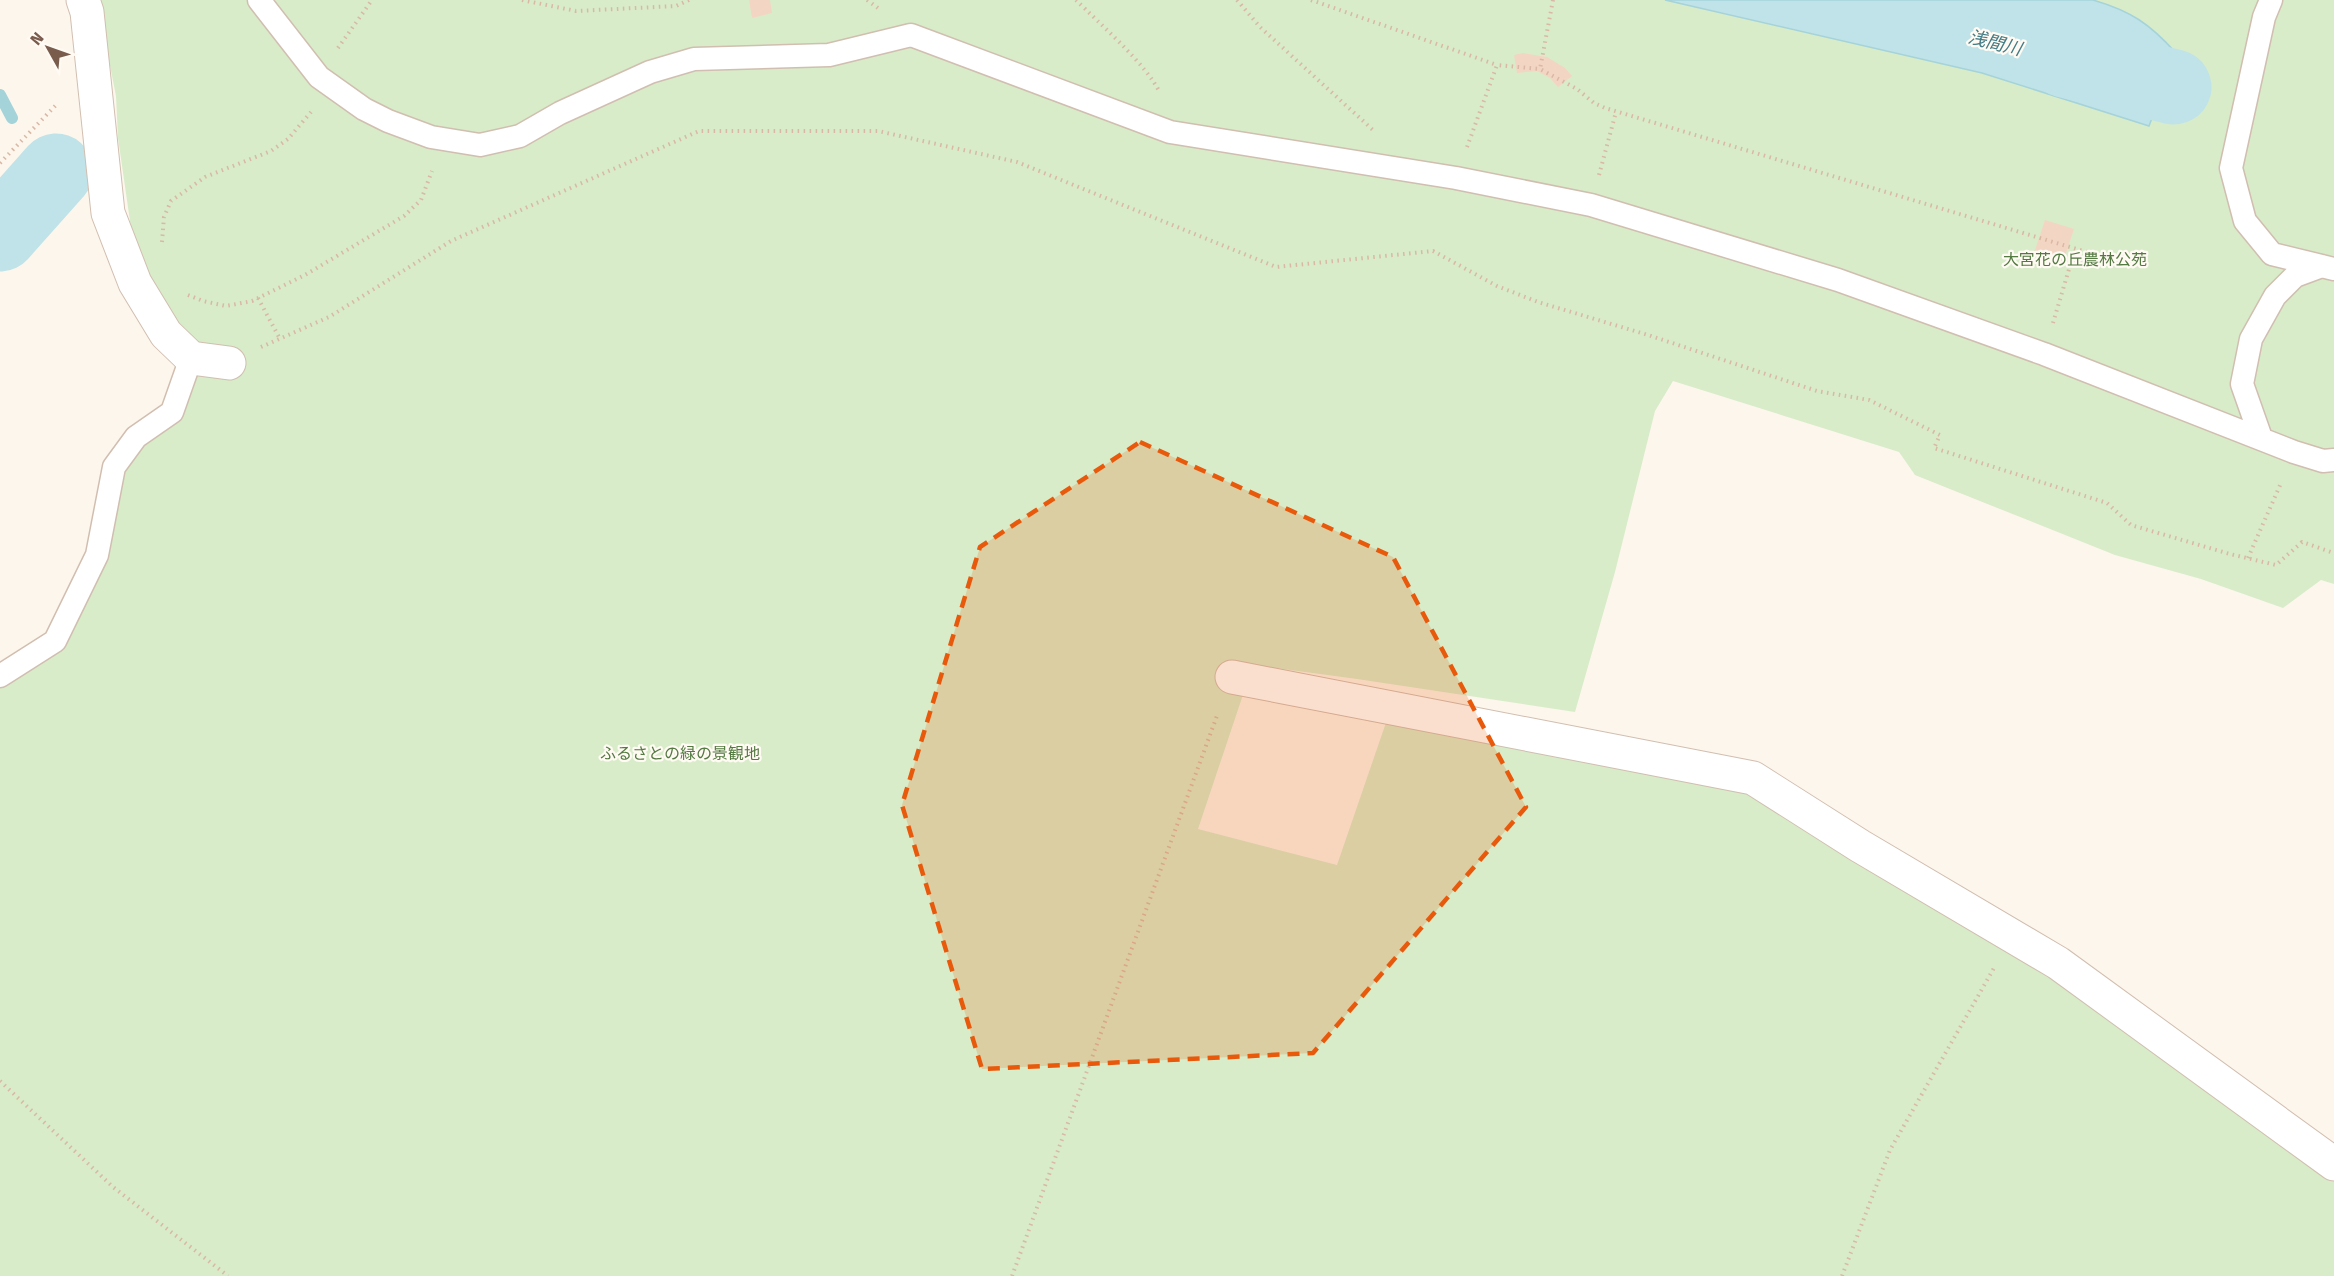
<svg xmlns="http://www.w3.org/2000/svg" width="2334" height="1276" viewBox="0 0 2334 1276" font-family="'Fira Sans','Noto Sans JP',sans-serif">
	<rect width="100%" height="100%" fill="#fdf6ec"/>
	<!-- green -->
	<path fill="#d8ecc9" d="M97,0H2334V584L2321,580L2283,608L2201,579L2115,555L1915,475L1899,452L1673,381L1655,411L1615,572L1575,712L1357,679L1253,665L1198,829L1337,865L1391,708L1753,778L2012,936L2334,1177V1276H0V676L55,641L97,555L114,467L172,412L198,352L153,297L132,235L118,138L116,96Z"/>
	<!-- water -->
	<path fill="#bfe3e8" stroke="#a5d3da" stroke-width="1.5" d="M1665,0H2093C2131,11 2150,24 2176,53L2149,126L1982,73Z"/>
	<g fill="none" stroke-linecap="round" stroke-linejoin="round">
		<!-- stream -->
		<path stroke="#a5d3da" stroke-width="12" d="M0,95L12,118"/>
		<!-- river -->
		<path stroke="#bfe3e8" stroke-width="75" d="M2065,60L2174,87
			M0,234L56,171"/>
	</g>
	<!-- building -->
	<path fill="#f3d5c3" d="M749,0H770L772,13L752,18Z
		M1523,53L1547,57L1565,68L1572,76L1558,87L1550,78L1537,71L1517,73L1514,55Z
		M2045,220L2074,229L2063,262L2034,253Z"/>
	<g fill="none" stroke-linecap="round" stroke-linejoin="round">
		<defs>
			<path id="lane" d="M259,0L319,77L364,109L388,121L431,137L480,145L520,136L560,113L650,72L694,59L829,55L911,35L1170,132L1456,178L1591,205L1838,280L2044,354L2294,452L2323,461L2334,460
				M2271,0L2264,17L2231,168L2245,221L2272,254L2334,269
				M2261,438L2242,384L2251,339L2275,296L2295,276L2322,266
				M0,676L55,641L97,555L114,467L136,437L172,412L191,358"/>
			<path id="street" d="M83,0L87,12L108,213L135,283L166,334L191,358L229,363
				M1232,677L1753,778L1860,846L2058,963L2334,1164"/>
		</defs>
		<!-- lane casing -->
		<use href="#lane" stroke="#d1beb0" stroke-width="25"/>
		<!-- street casing -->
		<use href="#street" stroke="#d1beb0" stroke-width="35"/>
		<!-- path -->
		<path stroke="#d9b8a5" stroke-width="4" stroke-dasharray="1.5 4.5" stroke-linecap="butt" d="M522,0L576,11L676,6L689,0
			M867,0L878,8
			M1076,0C1099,23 1147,65 1160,93
			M1237,0L1260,27L1373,130
			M1311,0L1497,65
			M1553,0L1540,69L1577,89L1594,103L1605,108L2100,256
			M338,48L372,0
			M1467,147L1497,65L1540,69
			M0,163L58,103
			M1599,175L1616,112
			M162,242L164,217L171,201L205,177L271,151L288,139L311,112
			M188,295L203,301L226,306L252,301L305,275L404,216L421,200L432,171
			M258,298L280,339
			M2053,323L2075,249
			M261,347L329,317L451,241L699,131H878L1017,162L1276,267L1433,251L1497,286L1538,302L1648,335L1817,391L1869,400L1940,435L1934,448L2107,503L2131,525L2230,554L2276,565L2302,542L2334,553
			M2248,558L2281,483
			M0,1081L113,1187L228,1276
			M1012,1276L1218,713
			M1842,1276L1890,1150L1994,968"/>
		<!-- lane -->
		<use href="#lane" stroke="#fff" stroke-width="22"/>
		<!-- street -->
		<use href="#street" stroke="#fff" stroke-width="33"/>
	</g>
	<!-- marked area -->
	<path fill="#e8590c" fill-opacity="0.2" stroke="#e8590c" stroke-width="4.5" stroke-dasharray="12 8" stroke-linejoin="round" d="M1140,442L1393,557L1526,807L1313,1053L982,1069L902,805L980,547Z"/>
	<g text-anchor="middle" stroke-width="4.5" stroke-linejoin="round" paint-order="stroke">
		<!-- park labels -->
		<g font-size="16" fill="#537a41" stroke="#fffaf3">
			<text x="2075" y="265">大宮花の丘農林公苑</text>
			<text x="680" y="759">ふるさとの緑の景観地</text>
		</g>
		<!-- water labels -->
		<g font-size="18" font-style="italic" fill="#437c86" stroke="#fffaf3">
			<text transform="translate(1995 43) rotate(14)" y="6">浅間川</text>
		</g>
	</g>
	<!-- north arrow -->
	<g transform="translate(48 48) rotate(310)" stroke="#fffaf3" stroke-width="4.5" paint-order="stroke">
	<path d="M0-4.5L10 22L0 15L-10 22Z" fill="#7a5c4d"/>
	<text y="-9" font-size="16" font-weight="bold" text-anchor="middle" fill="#7a5c4d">N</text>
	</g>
</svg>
